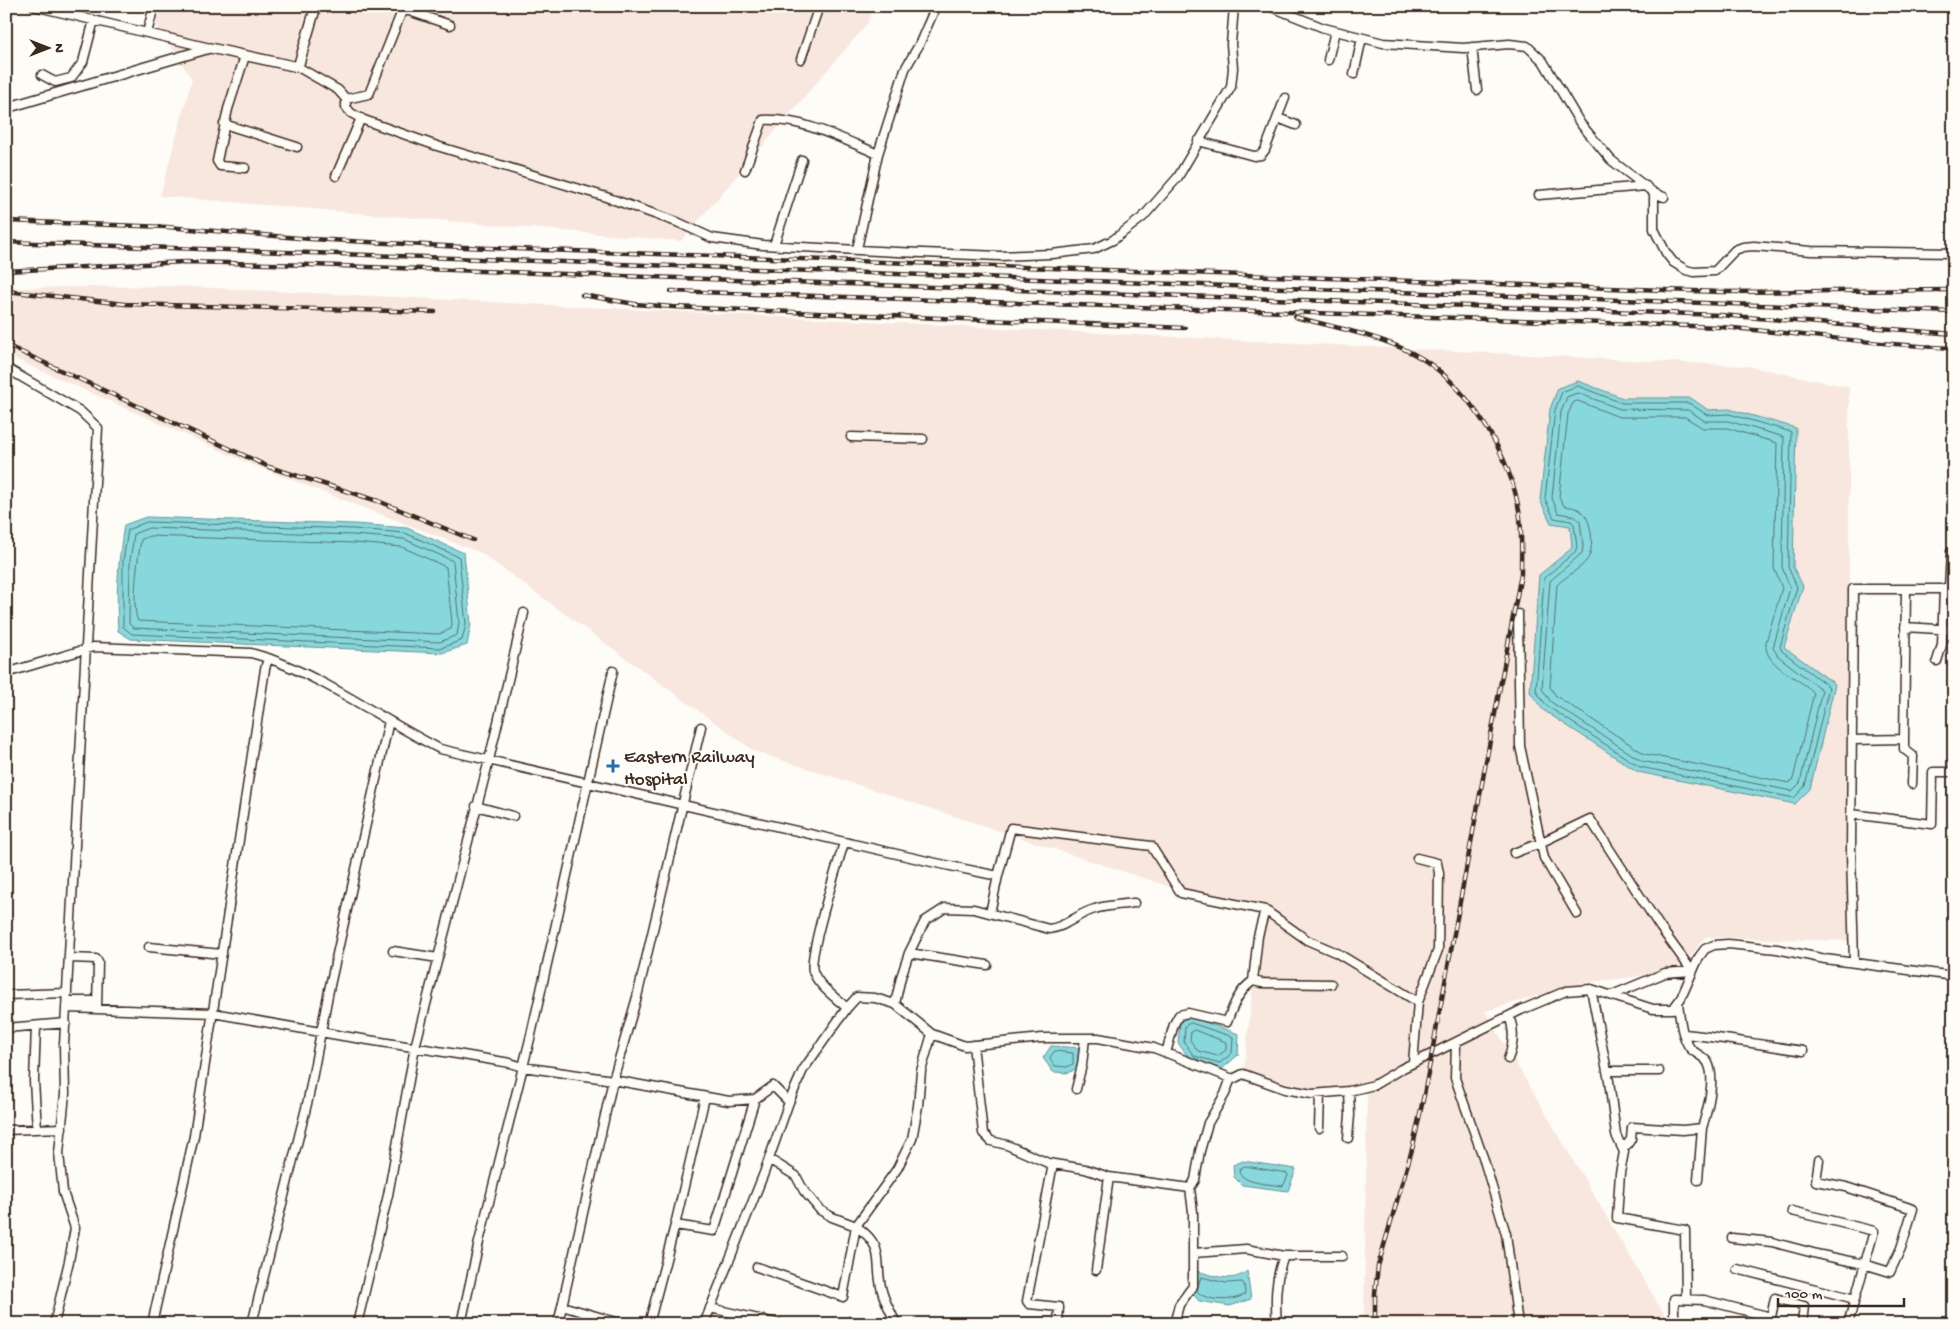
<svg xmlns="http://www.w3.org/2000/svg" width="1960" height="1330" viewBox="0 0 1960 1330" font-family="'Gochi Hand',sans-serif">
	<rect width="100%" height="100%" fill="#fdfcf7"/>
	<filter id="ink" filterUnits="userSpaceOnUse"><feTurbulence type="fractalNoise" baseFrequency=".02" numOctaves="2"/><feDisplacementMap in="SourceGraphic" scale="10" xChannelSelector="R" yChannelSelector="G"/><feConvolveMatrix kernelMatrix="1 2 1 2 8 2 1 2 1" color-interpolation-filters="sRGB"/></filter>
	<g filter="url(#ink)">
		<!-- built -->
		<path fill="#f8e7de" d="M161,6H874L867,24L681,241L160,196L192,79L156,24Z
			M175,286L1747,366L1849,387V941L1705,937L1682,967L1633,977L1582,983L1485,1011L1670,1324H1364L1367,1093L1305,1088L1244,1071L1260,916L754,751L481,553L253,465L6,355V288Z"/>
		<!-- water -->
		<path fill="#87d8dd" stroke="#699291" d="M1578,381L1623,398H1691L1708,410L1729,409L1796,428L1793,567L1803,586L1784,647L1835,684L1810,789L1795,804L1638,772L1543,710L1530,692L1539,575L1572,548L1570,526L1551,523L1540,500L1550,409L1558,388Z
			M146,517L355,524L407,528L464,553L471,624L467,645L442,653L131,639L118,631C116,595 118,561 124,525Z
			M1191,1017L1239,1034L1238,1055L1222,1069L1191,1061L1178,1043L1180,1021Z
			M1051,1046L1080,1048L1078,1067L1069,1073L1053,1072L1043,1058Z
			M1243,1161L1296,1169L1288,1191L1242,1185L1234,1177L1233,1165Z
			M1196,1271C1214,1275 1232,1284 1247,1271L1251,1299L1230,1306L1199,1301L1192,1293Z
			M848,1316L886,1319L890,1324H848Z"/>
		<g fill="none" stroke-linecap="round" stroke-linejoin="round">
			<!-- shore -->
			<path stroke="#59706a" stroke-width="1" d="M1578,386L1622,403H1689L1707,415L1729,414L1791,432L1788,567L1797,587L1780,647L1782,651L1829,687L1805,786L1794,798L1640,767L1547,706L1536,691L1544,578L1575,552L1577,547L1574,524L1571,521L1554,518L1545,499L1555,410L1562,392Z
				M1578,393L1620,409L1688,410L1705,421H1728L1784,437L1782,567L1790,588L1773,648L1778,656L1822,690L1800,783L1792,791L1642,761L1551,702L1542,689L1550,581L1582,553L1583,546L1580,521L1574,516L1558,513L1552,498L1561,412L1567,397Z
				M1578,401L1619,417H1685L1703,428H1727L1777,443L1774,568L1782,588L1766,642C1763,667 1800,677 1814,693L1793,779L1789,783L1645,754L1556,696L1550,687L1557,585C1566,576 1579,570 1587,560C1595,549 1592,520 1582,512C1577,507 1570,507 1564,506L1559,497L1568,414L1573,403Z
				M147,522L354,529L405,533L459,557L466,624L462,640L441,648L132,634L123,627V561L128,530Z
				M149,528L354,535L404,539L453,561L459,623L457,635L440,642L134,628L129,624L130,561L134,534Z
				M150,536L354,543L402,547L446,567L452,623L451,629L439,634L138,621C131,608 138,556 141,540Z
				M1191,1023L1233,1037L1232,1053L1220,1063L1194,1056L1184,1042L1185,1026Z
				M1194,1030L1226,1042V1050L1218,1056L1198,1051L1190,1040L1191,1032Z
				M1055,1051L1073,1053V1064L1067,1067L1055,1066L1050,1058Z
				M1245,1166L1287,1173L1288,1176L1283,1186C1271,1184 1240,1184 1239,1170Z
				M1198,1287L1197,1291C1206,1302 1234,1302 1245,1294L1244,1284L1242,1282L1226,1283L1201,1277L1198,1286"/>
			<defs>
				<path id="minor" d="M34,6L210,48
					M1269,6L1324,28L1383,43L1463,48L1509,44L1527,46L1543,61L1580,123L1611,160L1654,193L1664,197
					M147,33L154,6
					M1472,47L1477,90
					M245,56L228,109L217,161L220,166L245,168
					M801,59L819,6
					M1328,60L1335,31
					M298,67L338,90L346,99V107L351,113L364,120L437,146L603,196L677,222L712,238L763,245L897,252L1000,256L1052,254L1094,249L1113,240L1143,217L1178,177L1231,87L1233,68L1231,44L1234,6
					M1354,74L1362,38
					M42,75L55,82L71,78L83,62L94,20
					M346,99L369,94L400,16L404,11H409L450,25
					M1278,118L1296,125
					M224,124L297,147
					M1198,141L1254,156L1261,155L1265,150L1285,98
					M745,170L763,120C803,118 842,139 878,154
					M336,176L361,118
					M1654,193V229L1666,253L1673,262L1686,270L1694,272L1715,271L1735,250L1743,247L1754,246L1811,251L1954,253
					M1539,195L1646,186
					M774,245L802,160
					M857,249L878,154L905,69L919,45L936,6
					M6,368L80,411L98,428L64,1045L65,1094L59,1153L63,1192L75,1228L69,1261L54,1324
					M851,437L923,439
					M1906,589L1904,739V749L1913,756L1912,784
					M1518,614L1520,746L1544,858L1577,914
					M1905,627L1954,630
					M268,658C328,680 383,720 440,749L936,863L998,876L1011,828L1151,846L1181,893L1265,910L1307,940L1337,953L1418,1002L1413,1063
					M1937,661L1942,645L1944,588H1949L1951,552
					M6,673L93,647L251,653L268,658L265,669L194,1136L152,1324
					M1853,740L1904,739
					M476,806L513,816
					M1851,814L1932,824L1933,772H1953L1954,761
					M844,843C838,863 808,956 813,971C818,986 836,998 847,1008
					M1514,853L1540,843L1590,819L1660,927L1692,971L1665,973L1612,995
					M1417,858L1437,863L1439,873L1438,950L1418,1002
					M990,913L998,876
					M149,947L222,954
					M393,951L438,958
					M909,953L987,965
					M70,958L96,959L98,962L97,1009
					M1854,962L1851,852L1853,589H1954
					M1253,981L1258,936L1265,910
					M1591,989L1609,1081L1616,1135L1624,1152L1620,1173L1617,1218L1685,1230L1686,1299
					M6,995L67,993
					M67,1001H97
					M1678,1003C1680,1017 1681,1036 1690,1048C1695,1054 1704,1056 1708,1063C1716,1079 1707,1112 1702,1128
					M895,1004L901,977L909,953L925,921L945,908L974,909L1049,929C1067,927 1078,913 1095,909C1107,905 1121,905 1134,903
					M67,1008L213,1013L343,1036L463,1055L510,1063L523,1067L613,1080L729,1101L755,1099L773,1086L789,1102
					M36,1026L34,1081L37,1129
					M6,1028L66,1023
					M1684,1034C1724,1038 1763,1045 1803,1051
					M1456,1043L1455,1078L1483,1157L1506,1234L1518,1324
					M973,1045L983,1133L991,1141L1007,1145L1048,1163L1085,1169L1109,1177L1190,1188
					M1166,1053L1174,1024L1179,1015L1188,1013L1227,1022C1233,1006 1239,990 1253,981L1262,983L1331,984
					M1508,1059C1514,1044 1515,1031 1509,1016
					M1607,1071H1659
					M1076,1089L1082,1065L1085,1038
					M1319,1128L1320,1094
					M6,1130L62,1128
					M1348,1138L1350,1115L1349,1091
					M1621,1145H1627L1631,1139L1632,1127L1683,1130L1702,1128L1698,1180
					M769,1159L796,1176L804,1191L820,1210L832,1217L856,1226L897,1169L912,1139L918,1106L921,1071L932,1034
					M1053,1164L1027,1301L1029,1304L1059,1307L1058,1324
					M1792,1211L1874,1231L1848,1324
					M675,1225L714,1231L755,1099
					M1732,1238L1772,1242L1821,1255L1864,1264L1890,1272L1901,1248L1913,1209L1846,1187L1816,1181L1819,1160
					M1194,1253L1246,1249L1284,1256H1342
					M757,1267L843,1297L856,1226C887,1248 874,1261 882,1291C885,1303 892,1313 896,1324
					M1737,1269L1855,1299
					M1096,1270L1109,1177
					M562,1306L623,1324
					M710,1308L780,1324
					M252,1324L308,1100L329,990L389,721
					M357,1324L388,1195L415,1047L489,760L524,613
					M461,1324L479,1242L531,1035L613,671
					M558,1324L613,1080L637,997L701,727
					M649,1324L675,1225L705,1097
					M704,1324L764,1173L789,1102L803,1070L847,1008L857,997L875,998L895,1004L932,1034L965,1046L1042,1038H1098L1154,1048L1233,1079L1243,1074L1285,1089L1312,1094L1349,1091L1374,1085L1401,1069L1521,1010L1566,991L1591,989L1653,1009H1673L1681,998L1699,957L1705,949L1714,945L1728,944L1777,949L1825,959L1954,976
					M1174,1324L1179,1305L1193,1286V1212L1190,1188L1195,1180L1200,1151L1208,1123L1225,1094L1231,1078
					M1277,1324C1275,1301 1275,1278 1284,1256
					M1674,1324V1299L1704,1300L1771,1317L1775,1298L1804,1306L1802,1324"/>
				<path id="tertiary" d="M6,108L210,48L298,67L316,6"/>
			</defs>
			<!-- minor casing -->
			<use href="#minor" stroke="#3b2a1e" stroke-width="11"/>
			<!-- tertiary casing -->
			<use href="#tertiary" stroke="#3b2a1e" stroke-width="12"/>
			<!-- minor -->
			<use href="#minor" stroke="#fdfcf7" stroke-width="8"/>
			<!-- tertiary -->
			<use href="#tertiary" stroke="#fdfcf7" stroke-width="9"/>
			<defs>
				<path id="rail" d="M6,221L167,227L311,239L463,247L1721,292L1954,290
					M6,242L1954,312
					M6,271L184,262L311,265L1720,315L1954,334
					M6,291L125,304L435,312
					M671,291L1720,327C1798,333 1876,345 1954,348
					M582,295L635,304L673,307L1185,328
					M1295,317C1330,326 1380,336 1412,353C1467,381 1512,456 1520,517C1522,536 1521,555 1521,574L1424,1095L1413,1146L1378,1266L1375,1293V1324
					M6,345L269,467L378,501L473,540"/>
			</defs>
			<!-- rail casing -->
			<use href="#rail" stroke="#3b2a1e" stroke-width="4.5"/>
			<!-- rail -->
			<use href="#rail" stroke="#fdfcf7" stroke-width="2.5" stroke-dasharray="8" stroke-linecap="butt"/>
		</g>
	</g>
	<!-- markers -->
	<path fill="#1f6fb2" stroke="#fdfcf7" stroke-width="2" d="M610.5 758.5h5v5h5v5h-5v5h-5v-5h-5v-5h5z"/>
	<g text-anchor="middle" stroke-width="4" stroke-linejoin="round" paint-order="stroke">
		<!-- poi labels -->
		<g font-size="19" fill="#3b2a1e" stroke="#fdfcf7" text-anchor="start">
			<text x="624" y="762">Eastern Railway<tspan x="624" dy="22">Hospital</tspan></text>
		</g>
	</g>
	<!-- margin -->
	<rect width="1960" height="1330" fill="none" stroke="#fdfcf7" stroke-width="25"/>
	<rect x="12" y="12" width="1935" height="1305" fill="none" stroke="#3b2a1e" stroke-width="2" filter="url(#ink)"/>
	<!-- north arrow -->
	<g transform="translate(48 48) rotate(90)" stroke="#fdfcf7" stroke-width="4" paint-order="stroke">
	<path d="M0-4L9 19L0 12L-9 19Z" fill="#3b2a1e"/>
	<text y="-8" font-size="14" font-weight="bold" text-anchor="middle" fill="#3b2a1e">N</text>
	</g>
	<!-- scale -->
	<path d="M1778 1298v8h126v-8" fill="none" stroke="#3b2a1e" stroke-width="2.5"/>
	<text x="1785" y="1298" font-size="15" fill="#3b2a1e" stroke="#fdfcf7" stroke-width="4" paint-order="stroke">100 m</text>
</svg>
